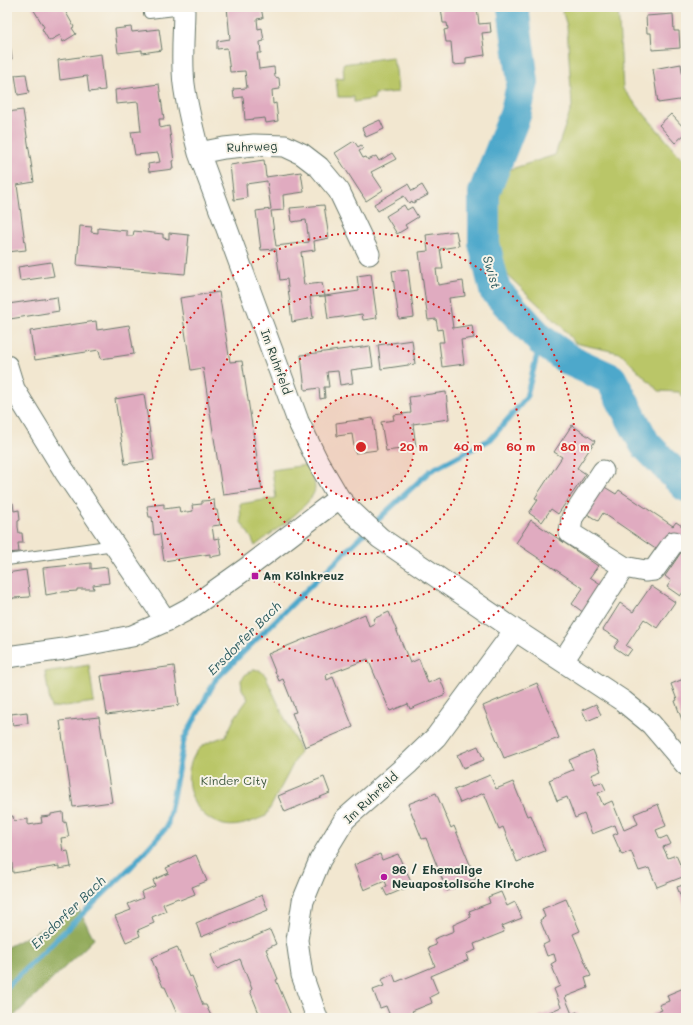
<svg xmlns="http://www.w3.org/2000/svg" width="693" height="1025" viewBox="0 0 693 1025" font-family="Mali,sans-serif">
	<rect width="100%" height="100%" fill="#f7f3e8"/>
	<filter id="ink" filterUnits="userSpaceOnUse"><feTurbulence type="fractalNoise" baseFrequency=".025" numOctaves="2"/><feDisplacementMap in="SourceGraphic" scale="8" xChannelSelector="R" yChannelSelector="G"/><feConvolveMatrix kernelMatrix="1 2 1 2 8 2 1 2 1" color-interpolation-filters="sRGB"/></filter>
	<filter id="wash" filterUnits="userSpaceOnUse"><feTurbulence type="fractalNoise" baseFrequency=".012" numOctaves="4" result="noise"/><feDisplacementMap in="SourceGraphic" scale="16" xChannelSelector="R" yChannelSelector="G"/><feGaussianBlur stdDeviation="0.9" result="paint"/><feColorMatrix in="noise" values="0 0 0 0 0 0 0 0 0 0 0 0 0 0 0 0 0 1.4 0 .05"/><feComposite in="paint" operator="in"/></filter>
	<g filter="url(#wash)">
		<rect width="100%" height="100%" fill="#f2e7d0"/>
		<!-- green -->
		<path fill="#bac667" stroke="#6c824e" d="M561,7H618L623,89L678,154L686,160V400L679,392L659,391L620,353L575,343L562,327L498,266L499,173L555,155L572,106L567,26Z
			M392,57L396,70L398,92L375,94L374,99L354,102V97H338L336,78L344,79L343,64Z
			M306,465C309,471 315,480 315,488C315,504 268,535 255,546L252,539L241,522L240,504L276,498L272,470Z
			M89,665L94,702L51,708L45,672Z
			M254,669C264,671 266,675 269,684L300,751L266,816C253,821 239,828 224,825C193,818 179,781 195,754C202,743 215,740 226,736L235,717L248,699L242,689L241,680L246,674Z"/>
		<!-- forest -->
		<path fill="#93ab5c" stroke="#597448" d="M79,910L94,939L12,1018H7V947Z"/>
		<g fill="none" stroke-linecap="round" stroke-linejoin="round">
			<!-- stream -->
			<path stroke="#4da8cb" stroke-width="5.5" d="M7,987L131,867L167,827L184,739L216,679L386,512L430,471L491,439L526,398L541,340"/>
			<!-- river -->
			<path stroke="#4da8cb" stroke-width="32" d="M513,7L523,82L515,115L484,193V243L495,290L541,340L569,360L611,379L645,444L686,486"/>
		</g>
		<g id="blocks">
			<!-- building -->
			<path fill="#e0abc0" d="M32,7H63L74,27L72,28L76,34L63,42L60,35L49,41L42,29L44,27Z
				M138,7H148V8L138,9Z
				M227,7H261L263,18L257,19L258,29L262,28L264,41L260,42L261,53H257L259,69L274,67L275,77L279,78L280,89L272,90L273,104L276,103L278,121L266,123L265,118L245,120L243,97L234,98L233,89L247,88L245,71L230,72L227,48L217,49V41L230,39Z
				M441,7H477L479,24L490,23L491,32L482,33L485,55L466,58V64L453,65L451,42H446L444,30L448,29L447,23H443Z
				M673,14L674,31H679L680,48L652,50L651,33H647L646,16Z
				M131,27L132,32L159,29L162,50L142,53V50L118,53L115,29Z
				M7,35H9L12,59L7,60Z
				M101,54L105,90L89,92L87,76L60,80L58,60Z
				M681,64L686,99L658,103L653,69Z
				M26,74L29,93L18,95L15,75Z
				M159,84L164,119H159L160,128L169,126L174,161H172L173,169L149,172L148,164L160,162L158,153L135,155L131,132L141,131L138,102L116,104L115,90Z
				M23,110L34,182L17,185L26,250L7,252V112Z
				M671,114L686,130V133L675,143L659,125Z
				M380,120L384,129L366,137L362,128Z
				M354,141L358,147L361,145L363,149L359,151L363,158L366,157L368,160L376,156L379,161L392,153L396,159L371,172L383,190L366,201L335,153Z
				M264,160L266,177L301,172L304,192L283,195L284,210L271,211L276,246L309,242L306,220L292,222L290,208L324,205L329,238L314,241L315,250L301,252L304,277H303L304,285L322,283L325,296L310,297L313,318L292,322L287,279L280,280L276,249L261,250L256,211L271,209L267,181L246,184L247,198L234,200L230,165Z
				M408,184L412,191L422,185L428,195L413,203L412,201L409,203L404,196L378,211L374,204Z
				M404,205L407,210L412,207L418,217L405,225L407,228L397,234L386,216Z
				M80,226L92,227L91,232L98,233V228L127,231V236H133L134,231L163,234V238L169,239V233L189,235L185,274L77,265Z
				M456,231L459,246L440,249L443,269H436L438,285L463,281L465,296L449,298L453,328L472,325L474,338L461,340L464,364L442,367L439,342H444L442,329L438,330L436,319L428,320L419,252L428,251L426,235Z
				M51,262L54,276L20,281L18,267Z
				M408,269L414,317L399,319L392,271Z
				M371,274L377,318L363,320L362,314L328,319L325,296L359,291L357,276Z
				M219,292L230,362L242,361L262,490L223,495L203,368L191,370L180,298Z
				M57,297L59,311L10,319L8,304Z
				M96,321L97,330L129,325L134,354L101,359L99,350L35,360L30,331Z
				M412,340L415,364L381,369L378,345Z
				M370,346L373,367L351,370L353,383L340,385L338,371L327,372L329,387H324L325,398L320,399L319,388L305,390L301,355Z
				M446,392L449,419L413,424L416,447L386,451L381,422L394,420L393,415L411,413L409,397Z
				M144,394L154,460L125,464L115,399Z
				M373,418L377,450L355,453L352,434L337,436L336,423Z
				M572,425L595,441L577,468L586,474L558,514L551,509L542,522L529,513L538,500L535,498L562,457L554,452Z
				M603,486L616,494L619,490L673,526L676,522L682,526L685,523L686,524V535L683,540L657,550L603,513L598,521L584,512Z
				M214,500L215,510H217L220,525L212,526L214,539L219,538L222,555L210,557V554L164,561L160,534L154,535L152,517H149L147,506L164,504V509L179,507L180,513L193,511L192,505L202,504V501Z
				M13,503L14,511L19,510L20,520L18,521V527L19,533H22L23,543H18L19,552L7,553V504Z
				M531,520L598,566L590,577L602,585L584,613L572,604L583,588L516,543Z
				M686,545V591L685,590L680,596L667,587L671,581L665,576Z
				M91,563V569L107,567L109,583L93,585L94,589H77V591L62,592L46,595L43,568Z
				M26,570L30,597L13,598V599L7,600V573Z
				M651,586L675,602L657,628L644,619L626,646L632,649L627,656L614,647L619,640L603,630L620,603L633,612Z
				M389,612L410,663L419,659L428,683L440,678L446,694L410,709L408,704L390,711L368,659L326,675L327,680L333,677L353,727L305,747L292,713L296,712L283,679L279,681L268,654L365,614L369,626L375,623L373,619Z
				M174,666L179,705L107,715L101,676Z
				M686,678V719L682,720L675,701L677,700L671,684Z
				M537,683L559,738L504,758L483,706Z
				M596,704L601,715L587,721L582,710Z
				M27,712L28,723L13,725L11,714Z
				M99,717L112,802L73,807L60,721Z
				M478,746L484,760L463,768L457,755Z
				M593,750L601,771L591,775L595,784L602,782L606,790L598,793L603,805L612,801L624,830L638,824L634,814L658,804L666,826L656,830L660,839L667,836L671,844L663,847L668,858L676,855L685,876L657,887L649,868L639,871L631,851L622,855L613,835L618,833L615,825L592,834L584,814L575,818L567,797L557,801L549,780L573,770L569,760Z
				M490,775L496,789L513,782L527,816L531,815L545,851L517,862L503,827L499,829L484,793L460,803L454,790Z
				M324,777L330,793L285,812L278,796Z
				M436,793L451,828L454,826L476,879L447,891L426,838L422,839L408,804Z
				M63,812L64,823L66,822L69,837L61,838L63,852L68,851L71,867L59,869V866L13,873L10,846L7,847V817L13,816L14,821L28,819V825L42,823L41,817L51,816V814Z
				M380,854L382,860L398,854L406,873L407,872L412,885L411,886L387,896L383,888L387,886L385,881L364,890L354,865Z
				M196,855L207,881L192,887L195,894L180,900L178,898L163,904L166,911L152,917L154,923L138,930L140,936L126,942L115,916L131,910L128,904L143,898L141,892L155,886L153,880L169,873L166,868Z
				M686,884V910L677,887Z
				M501,892L507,906L515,902L522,918L502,926L504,932L474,944L476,950L466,954L468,960L431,976L438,993L430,997L432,1003L412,1011L415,1017L398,1018L397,1014L390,1016L386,1006L380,1008L373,990L384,986L381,980L393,974L396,982L435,966L428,948L436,945L434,939L454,931L453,925L471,917L469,911L490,903L488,897Z
				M262,895L268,910L201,937L196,923Z
				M566,899L580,931L573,934L591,976L585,978L588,988L565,997L572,1014L577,1012L580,1018H538V1017L561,1007L554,989L560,986L551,964L556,961L554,954L547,956L543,945L549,942L540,920L545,917L542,909Z
				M270,930L276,944L266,949L278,979L276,980L292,1018H261L250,991L252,989L240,959L217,969L211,955Z
				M177,947L189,977L192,976L203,1005H206L212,1018H182L180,1015L178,1016L165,987H163L151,958Z
				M686,987V1018H654L652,1014L662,1010L659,1005L669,1001L667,995Z"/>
		</g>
	</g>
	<g filter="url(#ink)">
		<use href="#blocks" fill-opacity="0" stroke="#69786b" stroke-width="1"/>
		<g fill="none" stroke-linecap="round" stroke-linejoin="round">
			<defs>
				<path id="service" d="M149,13L184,9
					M7,560L115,545"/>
				<path id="minor" d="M184,7C184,32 181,59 184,84C187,108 193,130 199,153L298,421L318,462L339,498L350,510L380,538L515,630L623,701L651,724L686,765
					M199,153L224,148L254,145L285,146L302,154L319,167L339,191L369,254
					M7,366L14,389L65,472L166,621
					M624,567L645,571L654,570L674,542
					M7,657L64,649L132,636L166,621L192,607L247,568L339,498
					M563,661L624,567L570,533L572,518L603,471
					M317,1018L302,975L297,940L303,901L320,860L345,819L409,763L436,737L515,630"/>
			</defs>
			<!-- service casing -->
			<use href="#service" stroke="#69786b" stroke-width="12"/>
			<!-- minor casing -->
			<use href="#minor" stroke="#69786b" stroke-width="23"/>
			<!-- service -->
			<use href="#service" stroke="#fff" stroke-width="10"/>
			<!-- minor -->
			<use href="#minor" stroke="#fff" stroke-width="21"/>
		</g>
	</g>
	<!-- distance rings -->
	<circle cx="361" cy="447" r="53" fill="#d62828" fill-opacity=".12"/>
	<g fill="none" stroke="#d62828" stroke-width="2" stroke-dasharray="2 4">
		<circle cx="361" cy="447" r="53"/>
		<circle cx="361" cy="447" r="107"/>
		<circle cx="361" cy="447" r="160"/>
		<circle cx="361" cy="447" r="214"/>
	</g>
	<!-- markers -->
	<g fill="#b5179e" stroke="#f7f3e8" stroke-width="1.5">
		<rect x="251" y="572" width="8" height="8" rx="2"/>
		<circle cx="384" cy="877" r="4"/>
	</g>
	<g text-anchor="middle" stroke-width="4" stroke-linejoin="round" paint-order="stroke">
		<!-- street labels -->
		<g font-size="12" fill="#1f3d34" stroke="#f7f3e8">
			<text transform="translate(252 147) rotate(-2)" y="4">Ruhrweg</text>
			<text transform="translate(276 362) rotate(70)" y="4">Im Ruhrfeld</text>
			<text transform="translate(371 798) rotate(-43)" y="4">Im Ruhrfeld</text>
		</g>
		<!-- poi labels -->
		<g font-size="12" font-weight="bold" fill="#1f3d34" stroke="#f7f3e8" text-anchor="start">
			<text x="263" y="580">Am Kölnkreuz</text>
			<text x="392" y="874">96 / Ehemalige<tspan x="392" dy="14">Neuapostolische Kirche</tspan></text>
		</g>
		<!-- park labels -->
		<g font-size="12" fill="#3e583e" stroke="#f7f3e8">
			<text x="234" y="785">Kinder City</text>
		</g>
		<!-- water labels -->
		<g font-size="13" font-style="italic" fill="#2d5d61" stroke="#f7f3e8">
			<text transform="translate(492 272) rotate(74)" y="5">Swist</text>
			<text transform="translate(244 638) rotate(-45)" y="5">Ersdorfer Bach</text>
			<text transform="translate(68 912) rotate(-44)" y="5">Ersdorfer Bach</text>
		</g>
	</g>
	<circle cx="361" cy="447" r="6" fill="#d62828" stroke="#f7f3e8" stroke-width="2"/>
	<g font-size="12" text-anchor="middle" font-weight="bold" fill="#d62828" stroke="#f7f3e8" stroke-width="4" stroke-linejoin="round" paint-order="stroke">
		<text x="414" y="451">20 m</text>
		<text x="468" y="451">40 m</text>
		<text x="521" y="451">60 m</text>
		<text x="575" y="451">80 m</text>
	</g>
	<!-- margin -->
	<rect width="693" height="1025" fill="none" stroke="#f7f3e8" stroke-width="24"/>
</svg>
